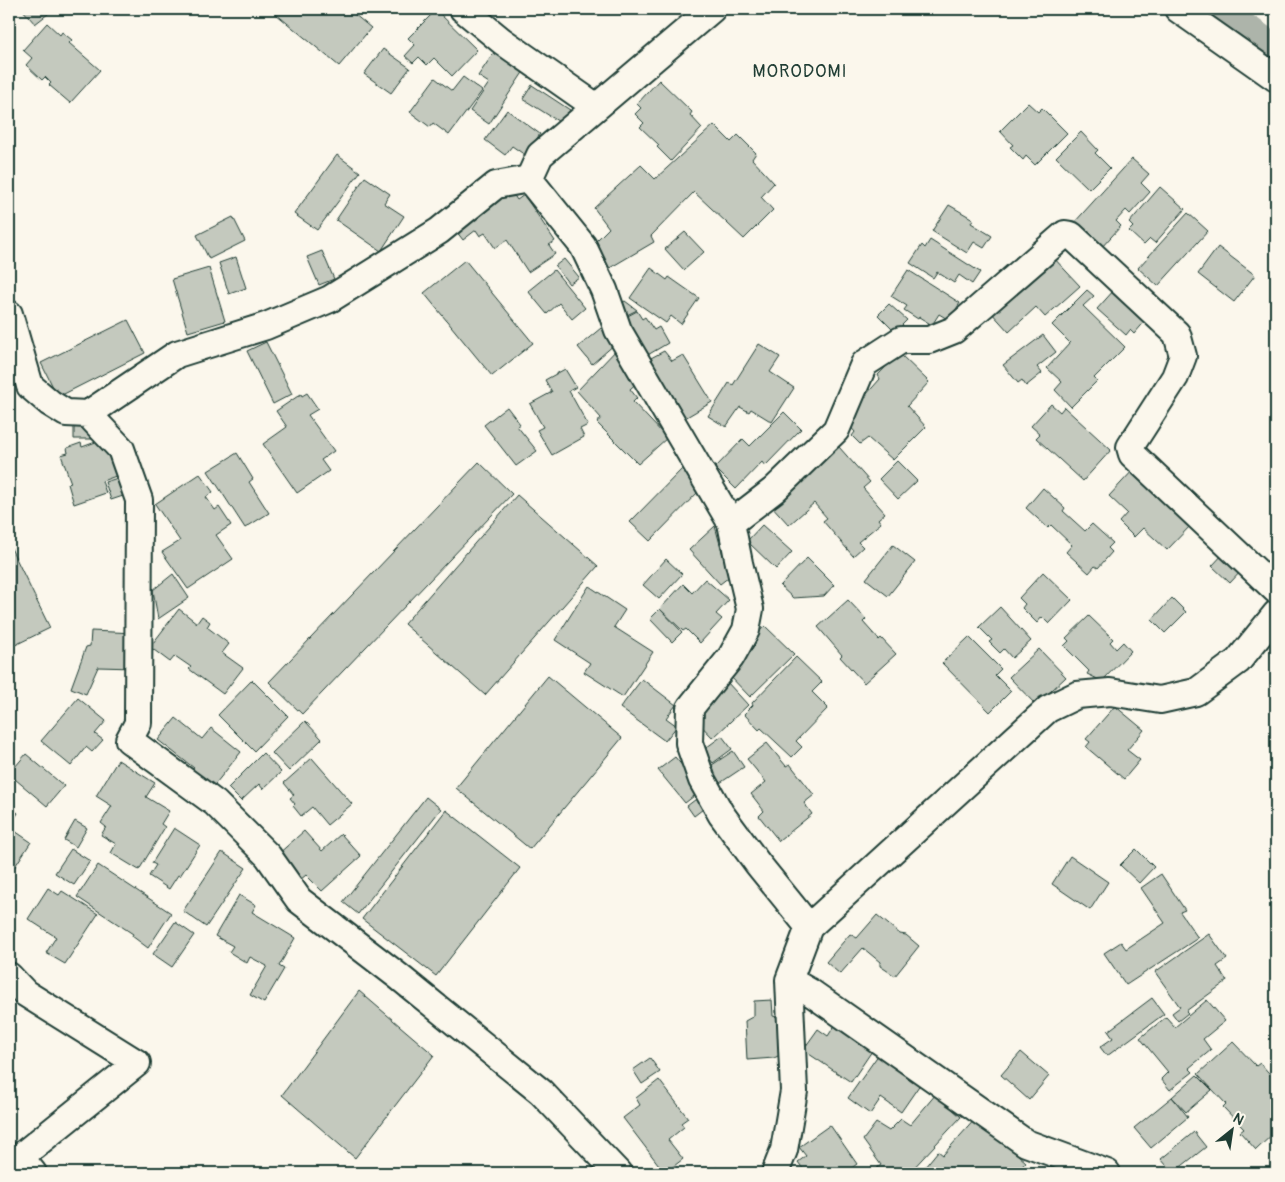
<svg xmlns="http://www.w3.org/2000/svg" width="1285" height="1182" viewBox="0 0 1285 1182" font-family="Pangolin,sans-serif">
	<rect width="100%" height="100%" fill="#fbf7ec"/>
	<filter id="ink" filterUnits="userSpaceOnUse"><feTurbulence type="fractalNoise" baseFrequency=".02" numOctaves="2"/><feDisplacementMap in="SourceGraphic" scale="10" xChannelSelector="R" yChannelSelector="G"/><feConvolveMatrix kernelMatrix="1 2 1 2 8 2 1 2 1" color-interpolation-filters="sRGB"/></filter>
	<g filter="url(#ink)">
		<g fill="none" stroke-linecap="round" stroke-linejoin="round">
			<!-- canal -->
			<path stroke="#adb4aa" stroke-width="29" d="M1218,9L1276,49"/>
		</g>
		<!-- building -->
		<path fill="#c4c9be" stroke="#1f3d34" d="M22,9H52L53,10L35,24Z
			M270,9H348L371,28L339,66Z
			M436,10L477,50L452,76L434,58L427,65L419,57L413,63L405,56L415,45L408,38Z
			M47,23L60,35L62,32L72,40L69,43L100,70L70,103L49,85L51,83L45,77L42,80L26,65L32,58L23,50Z
			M383,49L410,68L391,93L364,74Z
			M495,51L524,71L489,124L470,111L489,83L478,76Z
			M463,77L482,91L449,135L433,123L430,127L410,112L435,78L452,91Z
			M659,80L692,112L690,115L702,128L671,161L657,147L659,145L640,127L644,123L635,114L641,108L637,104Z
			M532,85L570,110L561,123L523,99Z
			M1028,103L1038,112L1042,108L1067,133L1035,165L1026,156L1023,160L1010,147L1013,145L1000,131Z
			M507,110L540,134L525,155L512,146L505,155L485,140Z
			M714,125L731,142L738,135L756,153L752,159L774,183L761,197L773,210L744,239L694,192L651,236L654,242L608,269L593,244L609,228L594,208L641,165L655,179Z
			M1081,132L1098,150L1095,153L1110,168L1089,189L1056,157Z
			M337,155L360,172L317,230L294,214Z
			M1132,159L1149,174L1141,183L1150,192L1130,214L1126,210L1116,221L1121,226L1101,248L1073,224Z
			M365,177L390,194L384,203L404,216L381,251L336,220Z
			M1160,187L1185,209L1155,243L1150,239L1144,245L1129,231L1133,227L1129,223Z
			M509,188L517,200L524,195L555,241L549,245L555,254L528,272L507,240L495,248L485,233L480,236L476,230L463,240L453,227Z
			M949,205L973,219L971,223L992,236L984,248L974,242L967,253L932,231Z
			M1188,213L1208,231L1158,286L1138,268Z
			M233,217L245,241L209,259L197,235Z
			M685,232L704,252L684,270L665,249Z
			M930,240L980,272L972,284L959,275L954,283L937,272L933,278L910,263L922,245L925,248Z
			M1218,247L1255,275L1234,302L1198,274Z
			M322,251L334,279L319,285L307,257Z
			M1052,256L1080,286L1045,317L1036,307L1009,332L990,311Z
			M236,257L246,288L229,294L219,263Z
			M564,259L579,277L569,284L555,266Z
			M465,260L533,343L492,376L424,293Z
			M209,268L225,321L188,332L172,279Z
			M651,268L667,280L669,277L699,298L681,324L671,316L666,323L630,298Z
			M554,270L585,308L572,319L559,303L547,314L528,291Z
			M908,270L960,303L949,320L939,314L932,325L919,317L918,319L904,310L907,306L891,296Z
			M1115,289L1147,319L1134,334L1130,330L1126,335L1097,309Z
			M1087,290L1094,296L1083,306L1125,347L1094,378L1097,381L1071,407L1055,390L1062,382L1047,368L1070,343L1052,325Z
			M625,301L637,310L623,317L617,306Z
			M889,304L907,320L895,332L878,315Z
			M637,311L642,319L645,317L654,330L659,327L668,343L646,356L624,318Z
			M128,320L145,353L58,397L41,363Z
			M601,328L615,344L592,364L578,347Z
			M1043,335L1056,352L1037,367L1042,373L1026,386L1022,380L1018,383L1003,365Z
			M266,342L292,394L273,404L247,351Z
			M759,344L780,357L770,372L794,388L772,422L751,409L749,412L740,407L726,427L708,416L729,383L733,385Z
			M619,347L640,380L630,389L637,398L633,402L667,438L638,464L597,423L601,418L577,391Z
			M664,351L672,361L683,355L712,402L685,418L649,359Z
			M899,353L929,382L907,406L926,427L893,460L868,438L860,444L852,436L855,432L848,424L857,405L880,379L878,375Z
			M565,369L576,387L569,391L588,425L580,429L584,437L552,455L537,430L543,427L530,404L552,392L545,380Z
			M307,393L318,409L308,415L334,451L321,460L329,471L297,493L263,444L287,427L276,411L301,394L302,396Z
			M1051,404L1060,412L1064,407L1111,450L1083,481L1036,438L1040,434L1031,426Z
			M507,407L520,424L517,426L537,451L516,466L484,425Z
			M784,412L801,429L765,466L762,462L736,489L715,468L743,439L750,446Z
			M74,427H93L94,439H74Z
			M104,439L116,476L102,481L106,493L74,504L68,484L71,483L61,455L68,453L67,448L81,443L82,447Z
			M839,447L870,482L863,488L885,513L878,519L881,523L858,542L863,547L853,556L823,521L827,518L814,503L789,525L770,504Z
			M237,453L253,479L249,482L269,513L245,528L208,471Z
			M897,461L917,481L898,499L879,479Z
			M479,462L512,494L302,714L269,682Z
			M685,466L704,486L650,541L630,522Z
			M1134,469L1193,523L1167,550L1143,528L1134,537L1119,522L1127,513L1109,496Z
			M200,474L213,492L206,497L215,510L219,507L231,525L216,535L233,559L188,589L162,552L180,541L155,504Z
			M124,476L129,494L111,500L105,482Z
			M1043,488L1065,508L1063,511L1085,531L1092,524L1113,543L1108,548L1112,552L1098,568L1095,566L1089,573L1066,552L1072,545L1051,525L1048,528L1026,508Z
			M517,495L598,566L485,695L404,624Z
			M762,525L792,552L776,569L747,541Z
			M715,526L729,577L720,584L689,550Z
			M9,544L50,628L9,648Z
			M893,545L915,562L888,596L866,579Z
			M1224,553L1242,570L1230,583L1212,566Z
			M807,558L834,585L824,596L793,598L780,586Z
			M666,559L682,574L659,599L643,585Z
			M1043,572L1072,600L1049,624L1042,617L1037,623L1022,608L1025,604L1019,598Z
			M173,574L189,598L158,619L153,590Z
			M705,579L729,600L716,614L722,619L700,643L686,629L683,631L660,609L683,584L692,593Z
			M589,586L625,610L614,627L653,652L623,697L584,672L590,663L555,640Z
			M1172,598L1186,612L1165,633L1152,620Z
			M848,600L866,619L863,622L879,640L881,638L896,654L864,683L840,657L842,655L818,627Z
			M1000,607L1031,641L1012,658L1004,649L1000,653L989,642L992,640L979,627Z
			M179,609L197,623L202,616L210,622L207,627L229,644L222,653L243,668L223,694L189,669L191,667L175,656L170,662L150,647Z
			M660,609L682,632L672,642L650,619Z
			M1089,616L1113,639L1110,642L1116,649L1123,642L1131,651L1102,681L1087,674L1089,671L1064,646L1069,641L1066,638Z
			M765,626L794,654L750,697L727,673L755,645L750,640Z
			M91,631L135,633L134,668L98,667L86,694L71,688L86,647L90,646Z
			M969,637L1001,669L995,675L1011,691L990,712L942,663Z
			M1039,649L1066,677L1036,705L1009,677Z
			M796,657L822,682L812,692L828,708L796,741L802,747L792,757L761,728L759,730L744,714L753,705L752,703Z
			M548,676L622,738L530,849L456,788Z
			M642,679L676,705L666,718L677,726L665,741L620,708Z
			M252,680L288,716L254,751L218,715Z
			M727,682L748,705L713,738L694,718Z
			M78,698L106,721L95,734L103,740L92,752L86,747L71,766L41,741Z
			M1115,706L1144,730L1127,750L1140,760L1124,779L1086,747L1090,742L1086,739Z
			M176,718L202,739L211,728L241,752L212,788L191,771L194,768L158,740Z
			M305,721L322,739L289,771L272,753Z
			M722,736L732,749L713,763L703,750Z
			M767,743L786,766L790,764L814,795L804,803L812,814L779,841L759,816L764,811L751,794L766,782L747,759Z
			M733,751L744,767L720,783L709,767Z
			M263,753L281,772L263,789L259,784L241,801L228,788Z
			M26,754L64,786L47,806L9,774Z
			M675,757L702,790L685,803L658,770Z
			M312,758L352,804L327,825L312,807L301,816L293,806L295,804L290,798L294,795L284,783Z
			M118,760L155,783L146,797L169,811L161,824L165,827L139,870L111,853L116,844L101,835L106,827L101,823L112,806L96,796Z
			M700,796L707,806L694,816L687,806Z
			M426,797L441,809L358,914L343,902Z
			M9,806L18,813L9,827L31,842L10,874L9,873Z
			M446,810L520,868L436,976L362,919Z
			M75,821L87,828L76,847L64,840Z
			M174,828L200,845L180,876L178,875L169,889L149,876L156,865L152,863Z
			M304,831L322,851L341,834L361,856L322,891L306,875L300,880L277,855Z
			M71,849L90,861L74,885L55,873Z
			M1136,849L1154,867L1139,883L1120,865Z
			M222,852L246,868L206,927L183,911Z
			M1070,856L1108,882L1090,910L1052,884Z
			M98,865L171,913L148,948L132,936L133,934L77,897Z
			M1161,874L1185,910L1180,912L1198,938L1126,985L1104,953L1121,942L1126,949L1165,923L1141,888Z
			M48,888L59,895L62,891L98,914L65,964L46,953L56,937L28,919Z
			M239,895L256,905L252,912L295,938L279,966L284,969L264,1003L250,995L267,966L250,957L247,963L229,952L233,946L215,936Z
			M877,915L900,934L906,935L919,946L895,976L880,966V962L863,948L840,974L826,962L850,934L857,938Z
			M175,922L194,935L172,967L153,954Z
			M1209,934L1227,959L1217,966L1227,981L1186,1011L1188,1013L1178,1021L1172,1013L1180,1007L1155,972Z
			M359,991L434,1055L355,1158L282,1095Z
			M1152,998L1164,1014L1107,1056L1100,1047L1113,1038L1108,1031Z
			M772,1000L773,1016L777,1017L780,1055L774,1058L747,1060L745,1021L754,1016V1001Z
			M1207,1000L1225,1021L1203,1039L1211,1050L1189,1068L1193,1072L1170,1090L1161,1079L1168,1072L1140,1038L1166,1017L1175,1027Z
			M835,1025L872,1051L851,1082L803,1050L818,1029L828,1036Z
			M1233,1042L1256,1066L1260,1063L1276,1081V1097L1275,1098L1276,1100V1131L1256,1150L1240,1132L1244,1129L1223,1107L1226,1104L1198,1074Z
			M881,1051L923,1080L901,1112L881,1098L870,1114L848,1098Z
			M1021,1052L1049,1076L1029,1100L1001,1075Z
			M650,1058L660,1072L642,1084L633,1070Z
			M1197,1075L1212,1090L1186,1112L1172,1097Z
			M659,1080L688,1118L681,1123L684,1127L668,1140L683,1159L665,1173L623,1118L640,1105L636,1098Z
			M936,1094L961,1117L909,1173H882L877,1168L881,1165L863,1140L876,1123L889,1131L901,1119L910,1125Z
			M1172,1097L1188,1117L1151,1148L1134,1128Z
			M976,1118L1026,1162L1016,1173H920L938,1151L943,1155Z
			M830,1125L857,1164L845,1173H815L812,1169L806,1173L798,1162L806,1156L799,1147Z
			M1194,1132L1206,1147L1173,1173L1161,1159Z
			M716,1167L730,1173H713Z"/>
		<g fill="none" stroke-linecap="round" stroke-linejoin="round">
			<defs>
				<path id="minor" d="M463,9L502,41L595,106
					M1178,9L1276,78
					M529,179L583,246L604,290L618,330L731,523L739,563L750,609L746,630L731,657L690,708L689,743L702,780L721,814L758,864L809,927
					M529,179L540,155L712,9
					M9,314L30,386L50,403L66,413L88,414L177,354L266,326L330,299L439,231L496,185L529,179
					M88,414L121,449L139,500L138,723L129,740L215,803L268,856L299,900L398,976L541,1092L618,1173
					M731,523L774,490L836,430L864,364L901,340H929L954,330L1065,234L1071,235L1177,334L1183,356L1175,377L1130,447L1132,454L1276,590
					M9,976L25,993L137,1063L20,1157L33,1173
					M789,980L810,992L1026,1143L1107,1173
					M775,1173L784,1150L794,1091L789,980L809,927L1048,709L1077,695L1110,692L1160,700L1196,692L1238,661L1276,614"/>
			</defs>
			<!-- minor casing -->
			<use href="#minor" stroke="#1f3d34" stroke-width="30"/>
			<!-- minor -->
			<use href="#minor" stroke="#fbf7ec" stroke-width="26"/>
		</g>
	</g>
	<g text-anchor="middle" stroke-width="5" stroke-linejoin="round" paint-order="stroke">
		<!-- quarter labels -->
		<g font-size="18" letter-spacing="1" fill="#1f3d34" stroke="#fbf7ec">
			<text x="800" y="77">MORODOMI</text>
		</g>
	</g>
	<!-- margin -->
	<rect width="1285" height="1182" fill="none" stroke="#fbf7ec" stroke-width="30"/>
	<rect x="15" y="15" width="1255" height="1152" fill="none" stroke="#1f3d34" stroke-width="2" filter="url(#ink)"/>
	<!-- north arrow -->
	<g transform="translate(1232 1130) rotate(30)" stroke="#fbf7ec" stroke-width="4" paint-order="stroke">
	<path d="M0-4L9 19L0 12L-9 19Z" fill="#1f3d34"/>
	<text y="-8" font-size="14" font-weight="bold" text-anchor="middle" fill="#1f3d34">N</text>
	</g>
</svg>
